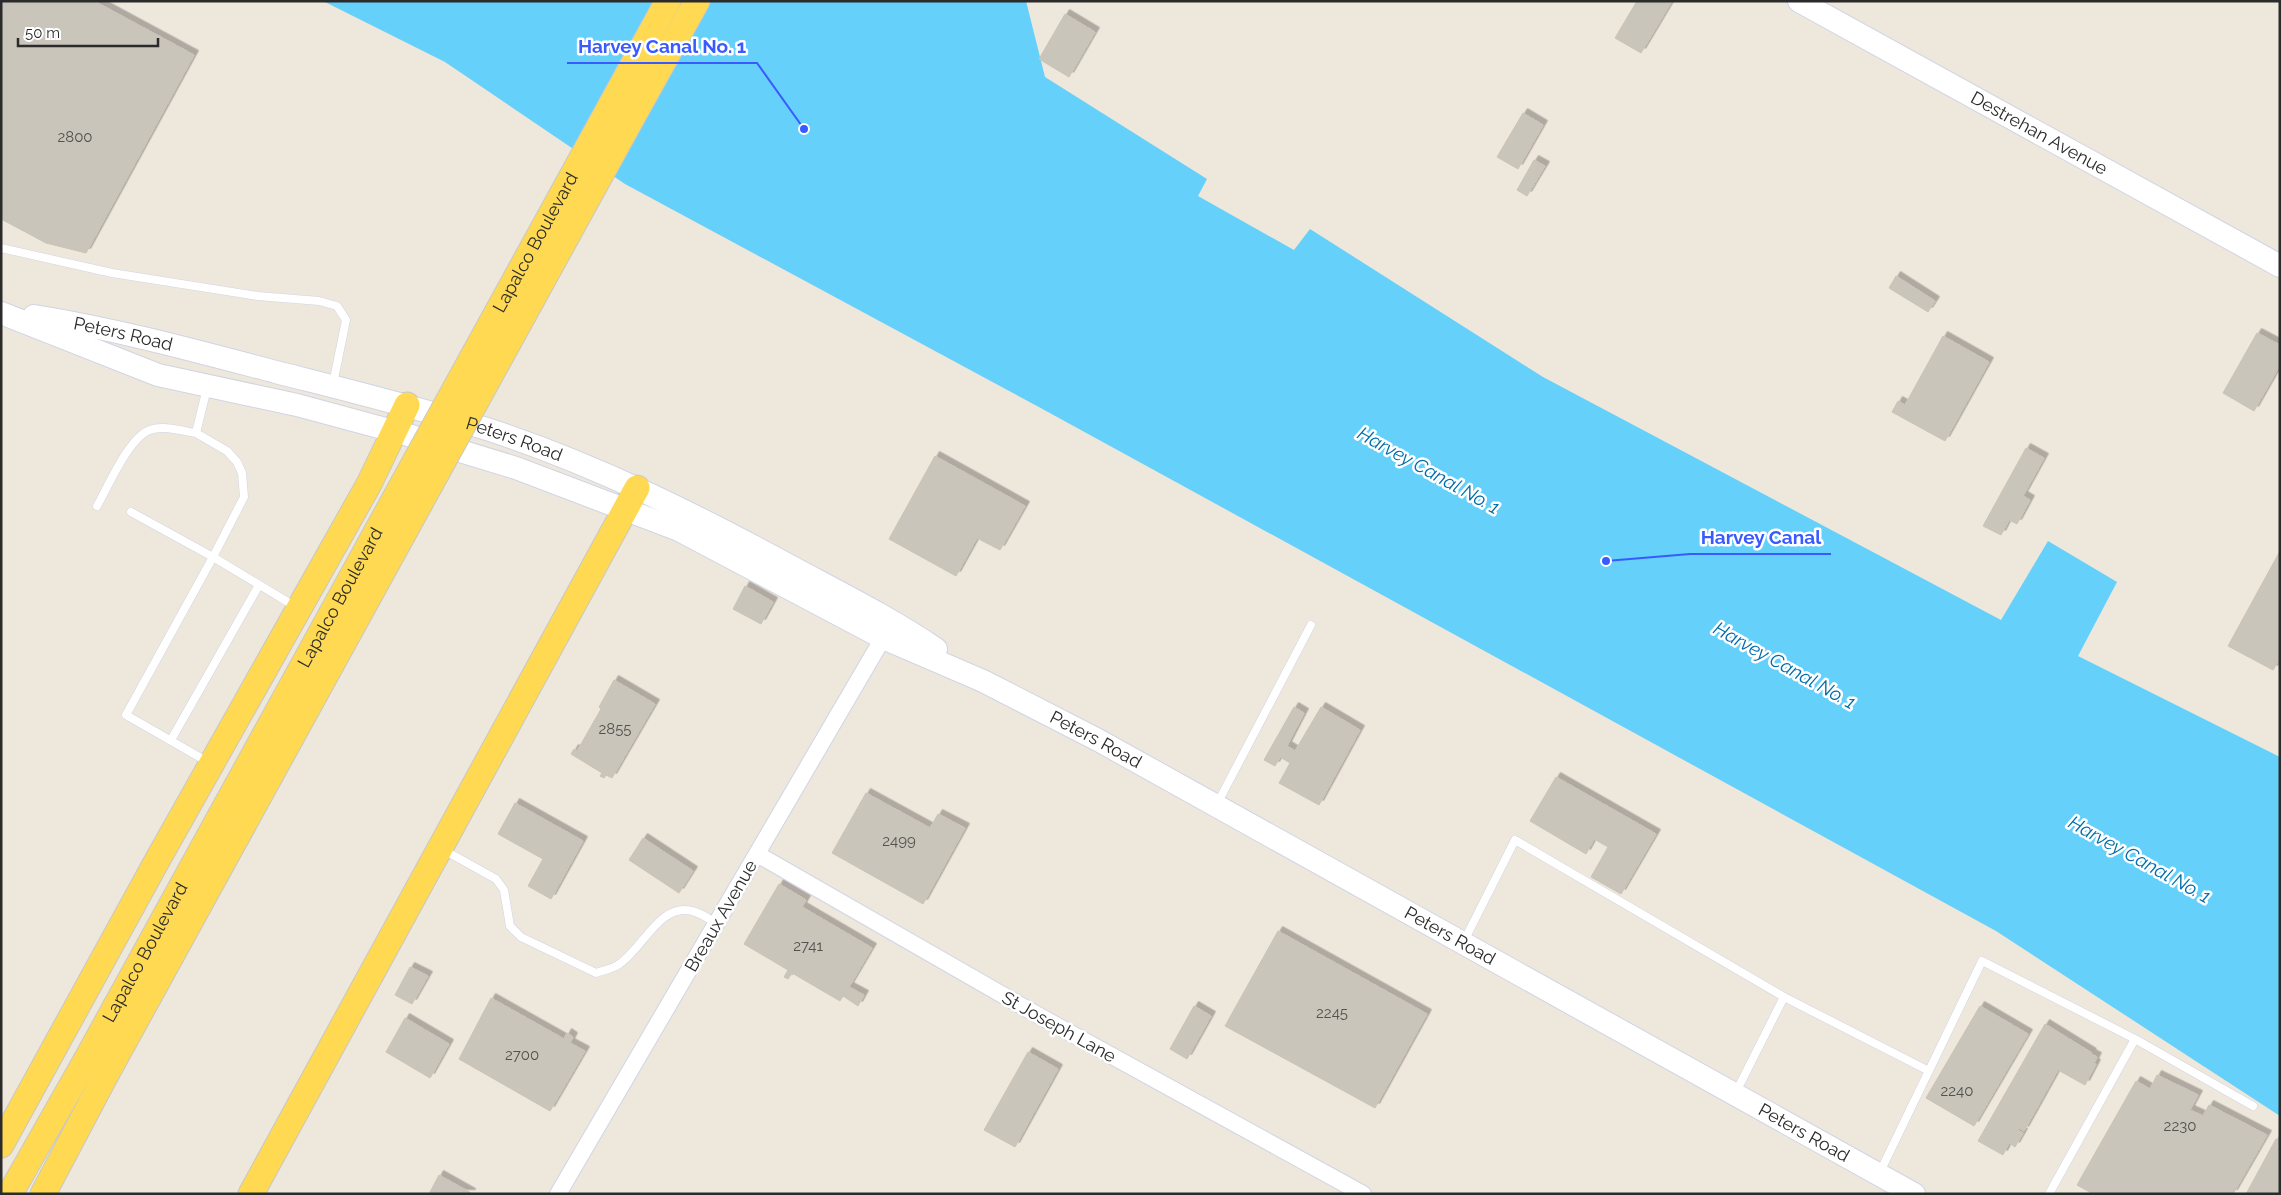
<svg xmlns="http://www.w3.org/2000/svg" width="2281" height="1195" viewBox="0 0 2281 1195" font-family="Raleway,sans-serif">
	<defs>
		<filter id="shadow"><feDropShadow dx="4.5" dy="-4.5" stdDeviation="0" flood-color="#0004"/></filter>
	</defs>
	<rect width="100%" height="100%" fill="#eee7dc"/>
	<!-- water -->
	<path fill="#65d0fa" d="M323,1H1026L1045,77L1207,179L1198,196L1294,250L1310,229L1543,377L2001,620L2048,541L2117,582L2078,656L2280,757V1116L1996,931L1037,406L625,184L445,62Z"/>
	<!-- building -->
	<path fill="#c9c5bb" stroke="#cac3b5" filter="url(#shadow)" d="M1,1H94L194,55L86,253L46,243L1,219Z
		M1637,1H1672L1641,53L1615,38Z
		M1065,14L1095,32L1069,77L1039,59Z
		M1523,113L1543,125L1518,169L1497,157Z
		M1534,160L1545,166L1527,196L1517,190Z
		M1896,276L1935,301L1928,312L1889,288Z
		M2257,333L2280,345V365L2254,411L2223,393Z
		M1943,336L1989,362L1945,441L1892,412L1898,401L1905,405Z
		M2026,448L2044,458L2023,496L2030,500L2017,524L2009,520L2001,535L1983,526Z
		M935,456L1025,506L1000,550L977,538L956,576L889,539Z
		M2280,551V658L2273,670L2228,646Z
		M745,586L773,602L761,624L733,609Z
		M614,680L655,704L612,778L606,775L604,778L600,776L602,773L571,754L574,749L577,751L601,709L599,707Z
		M1294,707L1304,713L1287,746L1295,751L1321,707L1360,730L1319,805L1279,783L1290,763L1280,757L1275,766L1264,760Z
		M1556,777L1656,834L1621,894L1591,877L1608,847L1594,839L1586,854L1530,821Z
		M866,793L930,828L938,814L965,828L923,904L832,853Z
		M515,803L583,841L551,899L528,886L543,859L498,834Z
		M643,838L693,871L679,893L629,860Z
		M779,884L806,900L802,907L872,948L849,987L864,995L858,1006L843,996L840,1001L792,973L788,979L784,977L788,970L744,944Z
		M1278,931L1427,1014L1375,1108L1225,1026Z
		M410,967L428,976L412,1004L395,995Z
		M491,998L564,1039L567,1033L573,1037L570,1043L585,1051L550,1111L459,1059Z
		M1194,1006L1211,1016L1187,1059L1170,1049Z
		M1980,1006L2028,1034L1974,1126L1926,1098Z
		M405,1018L449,1044L430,1078L386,1052Z
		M2045,1024L2092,1053L2091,1054L2097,1057L2094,1063L2096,1064L2085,1085L2058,1070L2024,1131L2019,1128L2018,1130L2023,1133L2015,1147L2009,1143L2003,1155L1978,1141Z
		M1028,1052L1058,1069L1015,1147L984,1130Z
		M2157,1075L2198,1095L2190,1110L2203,1116L2209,1105L2267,1135L2233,1194H2093L2077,1185L2136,1081L2150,1089Z
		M2276,1139L2280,1140V1194H2246Z
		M439,1175L471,1193V1194H429Z"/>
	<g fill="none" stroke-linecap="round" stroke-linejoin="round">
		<defs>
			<path id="lane" d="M1,248L112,273L258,296L319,301L337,306L346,320L333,384
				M97,506C108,487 129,437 150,430C163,425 182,431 196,433L207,388
				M131,512L213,557L244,497L242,473L237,462L227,451L196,433
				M171,740L259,585
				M208,762L126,715L213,557L296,607
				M1217,804L1311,625
				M442,849L496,879L504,890L510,926L521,937L596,973C603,970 612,969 618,965C642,950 660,902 692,911C701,913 709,919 716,923
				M1464,941L1515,840L1784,997
				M1736,1092L1784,997L1929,1071
				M1880,1172L1982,961L2135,1039
				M2049,1194L2135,1039L2253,1106"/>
			<path id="street" d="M757,854L1034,1013L1363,1194
				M558,1194L883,638"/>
			<g id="secondary">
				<path id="s1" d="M1799,1L2280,266"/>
				<path id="s2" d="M1,313L158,375L297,405L408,435L516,468L679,530L883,638L983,681L1098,740L1914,1194"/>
				<path id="s3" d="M34,316C116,329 196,351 276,372C350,391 424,409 496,432C598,466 694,514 788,565C838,592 889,617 936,649"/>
			</g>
			<path id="primary" d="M611,105L668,1
				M633,116L697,1
				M1,1145L158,859L369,484L407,405
				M10,1194L85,1062
				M43,1194L107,1073
				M251,1194L637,488"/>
		</defs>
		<!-- lane casing -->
		<use href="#lane" stroke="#d1d4e5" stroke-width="9"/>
		<!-- street casing -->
		<use href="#street" stroke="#d1d4e5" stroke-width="18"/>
		<!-- secondary casing -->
		<use href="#secondary" stroke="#d1d4e5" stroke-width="24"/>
		<!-- primary casing -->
		<use href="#primary" stroke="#c8c8c8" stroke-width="27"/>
		<!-- lane -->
		<use href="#lane" stroke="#fff" stroke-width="8"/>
		<!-- street -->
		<use href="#street" stroke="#fff" stroke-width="16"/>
		<!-- secondary -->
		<use href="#secondary" stroke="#fff" stroke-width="22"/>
		<!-- primary -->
		<use href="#primary" stroke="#fed951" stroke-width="25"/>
		<defs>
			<g id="primary-bridge">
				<path id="s4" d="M85,1062L611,105"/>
				<path d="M107,1073L633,116"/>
			</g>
		</defs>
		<!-- primary-bridge casing -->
		<use href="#primary-bridge" stroke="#c8c8c8" stroke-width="27" stroke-linecap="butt"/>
		<!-- primary-bridge -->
		<use href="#primary-bridge" stroke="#fed951" stroke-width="25"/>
	</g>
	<g text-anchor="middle" stroke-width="5" stroke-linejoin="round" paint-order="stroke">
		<!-- number labels -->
		<g font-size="15" fill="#52524f">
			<text x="75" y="142">2800</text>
			<text x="615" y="734">2855</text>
			<text x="899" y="846">2499</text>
			<text x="808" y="951">2741</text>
			<text x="1332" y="1018">2245</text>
			<text x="522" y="1060">2700</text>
			<text x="1957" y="1096">2240</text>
			<text x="2180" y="1131">2230</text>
		</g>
		<!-- street labels -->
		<g font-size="18" fill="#2b2b2b" stroke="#fff">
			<text dy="6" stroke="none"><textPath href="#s1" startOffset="274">Destrehan Avenue</textPath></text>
			<text dy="6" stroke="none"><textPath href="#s4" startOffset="935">Lapalco Boulevard</textPath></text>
			<text dy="6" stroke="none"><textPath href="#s3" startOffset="91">Peters Road</textPath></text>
			<text dy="6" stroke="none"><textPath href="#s3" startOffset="496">Peters Road</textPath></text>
			<text dy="6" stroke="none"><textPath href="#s4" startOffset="530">Lapalco Boulevard</textPath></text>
			<text dy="6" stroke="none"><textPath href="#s2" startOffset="1180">Peters Road</textPath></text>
			<text transform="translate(721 916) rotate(-60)" y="6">Breaux Avenue</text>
			<text dy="6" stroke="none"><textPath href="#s2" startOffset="1585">Peters Road</textPath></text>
			<text dy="6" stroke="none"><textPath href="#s4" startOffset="125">Lapalco Boulevard</textPath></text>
			<text transform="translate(1059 1027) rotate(29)" y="6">St Joseph Lane</text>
			<text dy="6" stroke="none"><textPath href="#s2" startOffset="1990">Peters Road</textPath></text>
		</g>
		<!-- water labels -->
		<g font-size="19" font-style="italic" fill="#006daa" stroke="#fff">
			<text transform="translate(1429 470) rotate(29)" y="7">Harvey Canal No. 1</text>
			<text transform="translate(1785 665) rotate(29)" y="7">Harvey Canal No. 1</text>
			<text transform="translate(2140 859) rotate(29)" y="7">Harvey Canal No. 1</text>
		</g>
	</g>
	<!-- callouts -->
	<path fill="none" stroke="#385aff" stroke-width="2" d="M804 129L757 63H567M1606 561L1690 554H1831"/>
	<g fill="#385aff" stroke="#fff" stroke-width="2">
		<circle cx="804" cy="129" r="5"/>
		<circle cx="1606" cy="561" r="5"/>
	</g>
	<g font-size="19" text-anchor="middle" font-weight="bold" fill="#385aff" stroke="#fff" stroke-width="5" stroke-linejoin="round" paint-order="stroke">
		<text x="662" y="53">Harvey Canal No. 1</text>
		<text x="1761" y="544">Harvey Canal</text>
	</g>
	<!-- border -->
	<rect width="2281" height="1195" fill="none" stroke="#2b2b2b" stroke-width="5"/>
	<!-- scale -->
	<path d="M18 38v8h140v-8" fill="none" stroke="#2b2b2b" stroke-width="2.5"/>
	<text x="25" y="38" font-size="15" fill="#2b2b2b" stroke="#ffffff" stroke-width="4" paint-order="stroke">50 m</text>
</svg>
